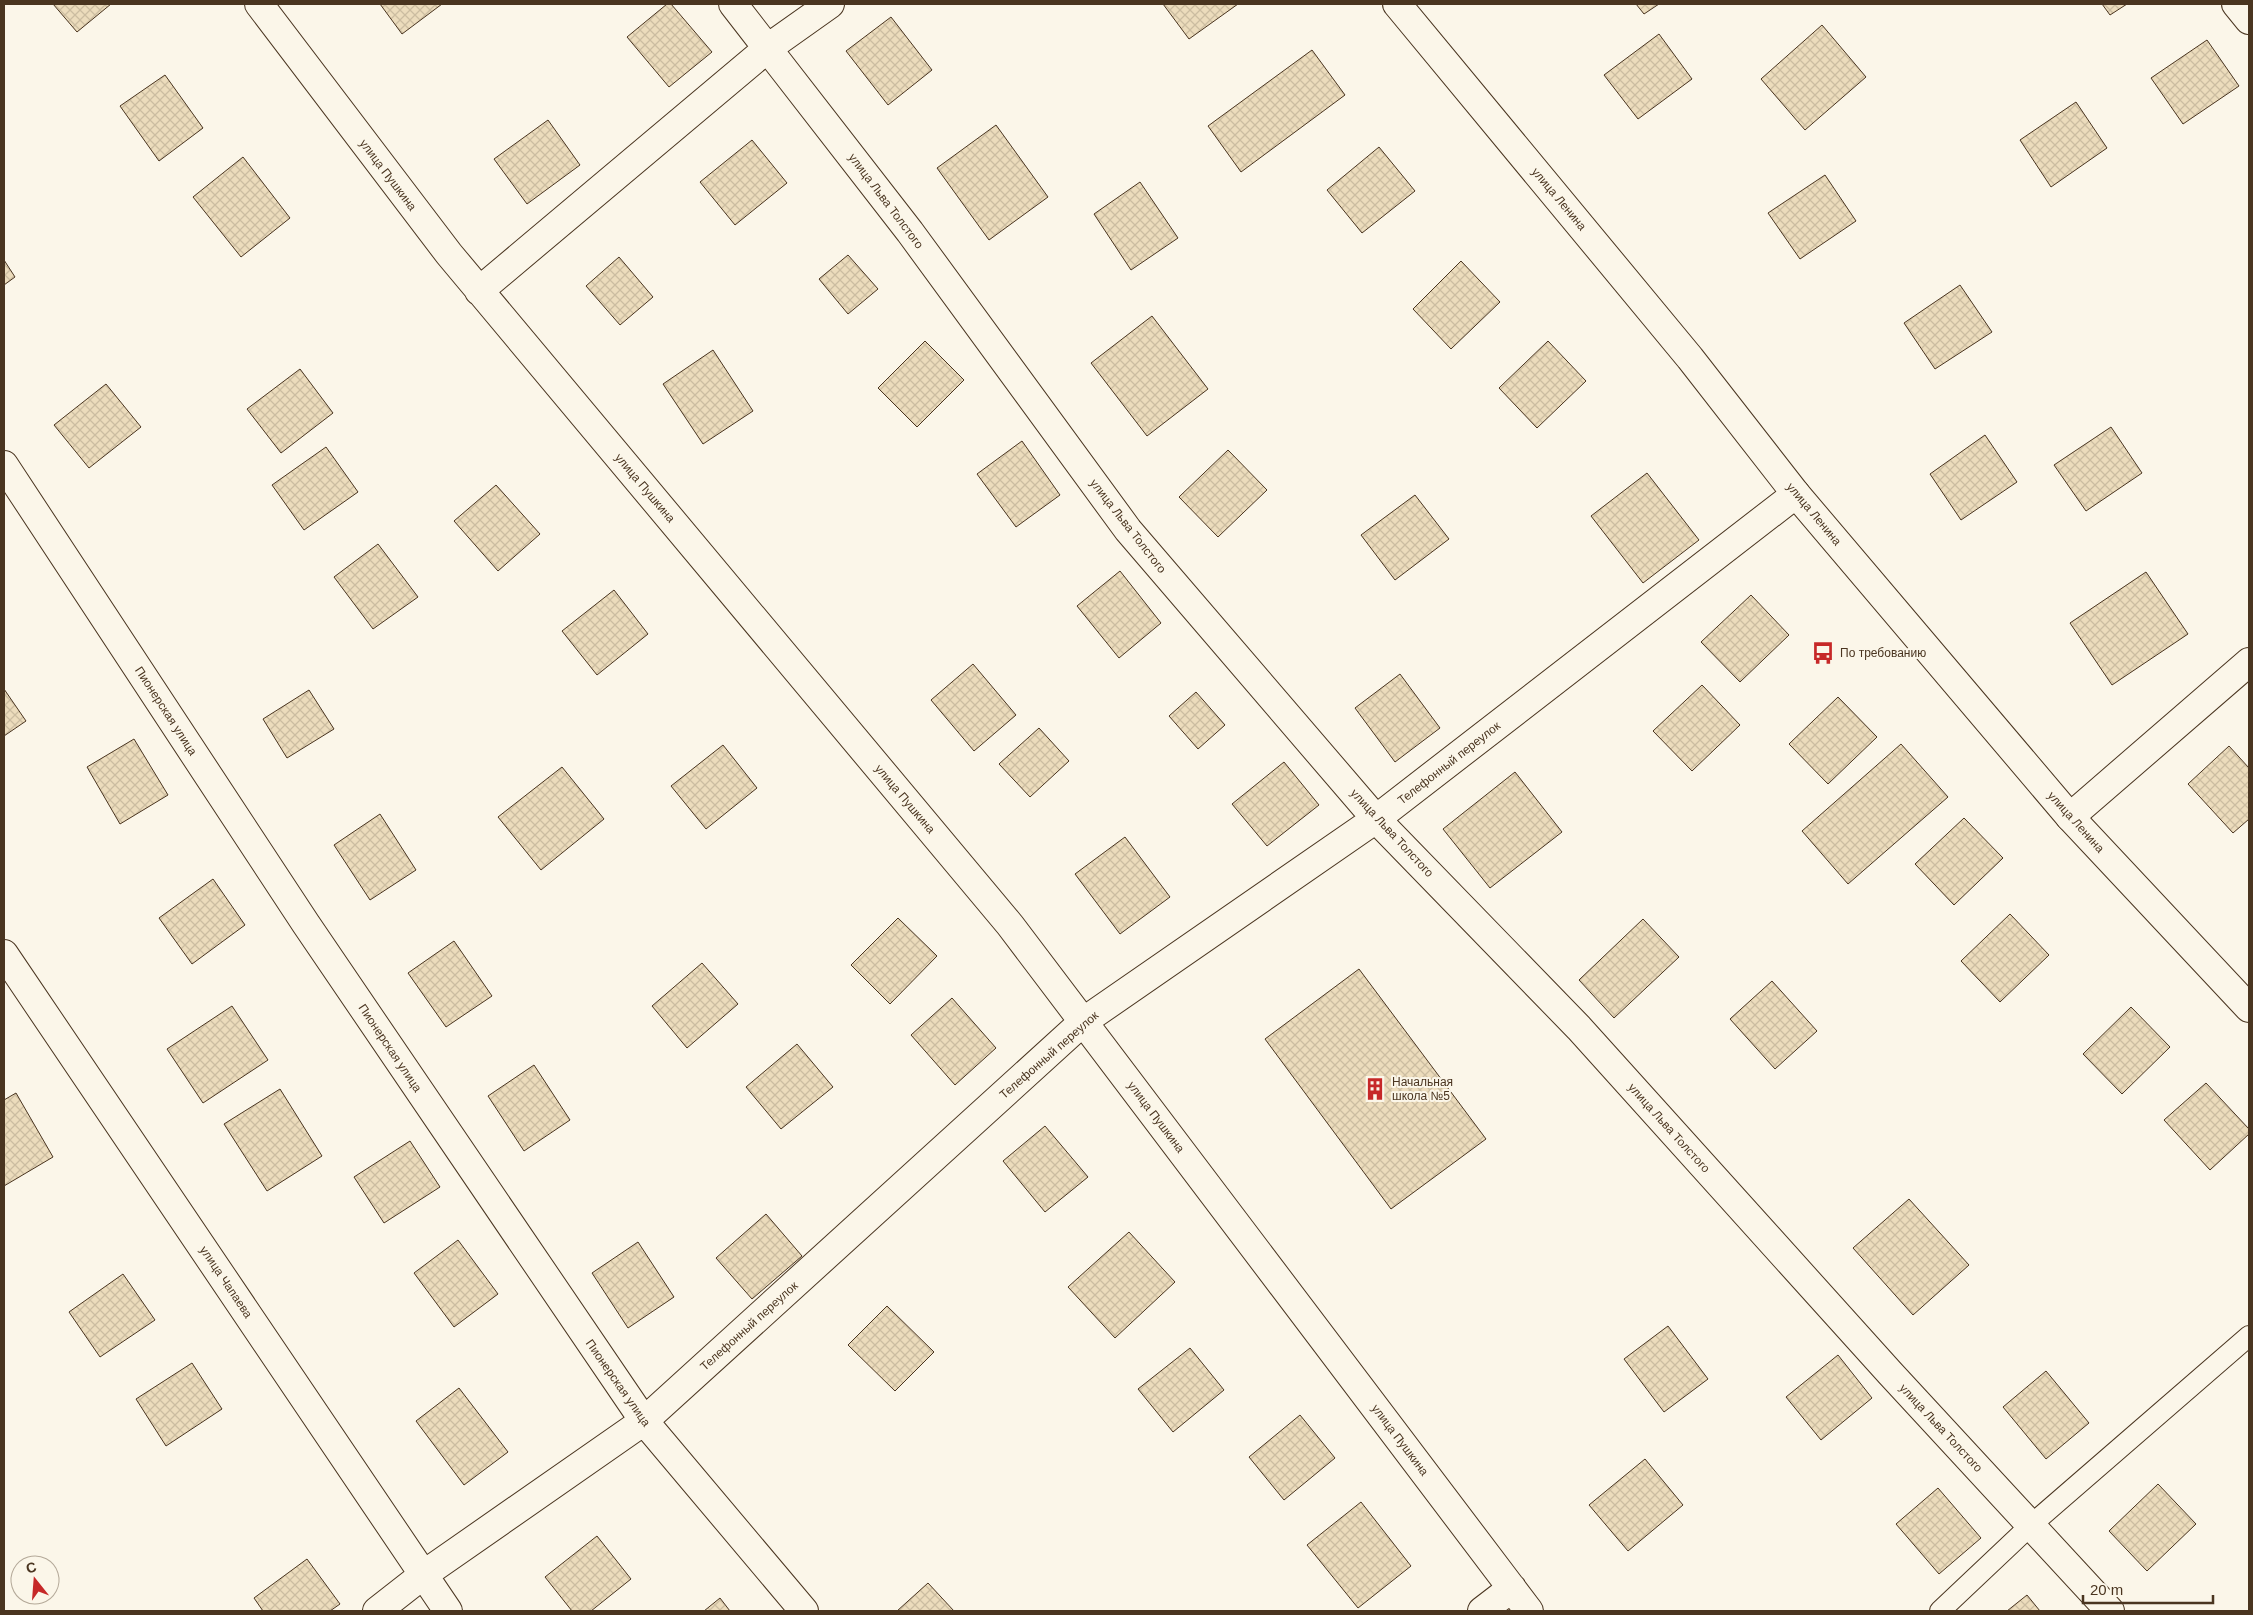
<svg xmlns="http://www.w3.org/2000/svg" width="2253" height="1615" viewBox="0 0 2253 1615" font-family="Arial,sans-serif">
	<defs>
		<pattern id="building-cross-hatch" width="8" height="8" patternUnits="userSpaceOnUse" patternTransform="scale(1.25)"><rect width="8" height="8" fill="#ecdcbc"/><path d="M0 0l8 8M0 8l8-8" fill="none" stroke="#ccbda1"/></pattern>
	</defs>
	<rect width="100%" height="100%" fill="#fbf6e9"/>
	<!-- building -->
	<path fill="url(#building-cross-hatch)" stroke="#4a3520" d="M53,4H111L77,32Z
		M380,4H442L402,34Z
		M667,4H671L712,52L669,87L627,37Z
		M1163,4H1238L1189,39Z
		M1636,4H1659L1644,14Z
		M2102,4H2127L2110,15Z
		M891,17L932,70L888,105L846,51Z
		M1822,25L1866,77L1805,130L1761,79Z
		M1659,34L1692,79L1638,119L1604,75Z
		M2207,40L2239,86L2183,124L2151,78Z
		M1312,50L1345,95L1241,172L1208,126Z
		M165,75L203,128L159,161L120,106Z
		M2076,102L2107,148L2051,187L2020,140Z
		M548,120L580,165L527,204L494,159Z
		M996,125L1048,197L989,240L937,168Z
		M752,140L787,183L735,225L700,182Z
		M1379,147L1415,191L1362,233L1327,190Z
		M243,157L290,218L241,257L193,197Z
		M1825,175L1856,221L1800,259L1768,213Z
		M1140,182L1178,238L1131,270L1094,214Z
		M848,255L878,289L848,314L819,279Z
		M619,257L653,297L620,325L586,286Z
		M4,260L15,277L4,285Z
		M1461,261L1500,302L1451,349L1413,309Z
		M1960,285L1992,332L1935,369L1904,323Z
		M1152,316L1208,389L1147,436L1091,363Z
		M925,341L964,380L917,427L878,388Z
		M1548,341L1586,381L1537,428L1499,388Z
		M713,350L753,411L703,444L663,384Z
		M300,369L333,413L281,453L247,409Z
		M106,384L141,427L89,468L54,425Z
		M2111,427L2142,473L2086,511L2054,465Z
		M1985,435L2017,482L1961,520L1930,474Z
		M1022,441L1060,495L1016,527L977,474Z
		M326,447L358,492L304,530L272,485Z
		M1228,450L1267,490L1218,537L1179,497Z
		M1647,473L1699,540L1643,583L1591,516Z
		M496,485L540,534L498,571L454,521Z
		M1415,495L1449,539L1395,580L1361,535Z
		M378,544L418,597L373,629L334,577Z
		M1120,571L1161,623L1119,658L1077,606Z
		M2146,572L2188,634L2112,685L2070,623Z
		M614,590L648,634L597,675L562,631Z
		M1751,595L1789,635L1740,682L1701,642Z
		M973,664L1016,715L974,751L931,700Z
		M1400,674L1440,728L1395,762L1355,708Z
		M1702,685L1740,725L1692,771L1653,731Z
		M4,689L26,721L4,736Z
		M309,690L334,729L287,758L263,719Z
		M1196,692L1225,725L1198,749L1169,716Z
		M1838,697L1877,737L1828,784L1789,744Z
		M1039,728L1069,761L1030,797L999,764Z
		M134,739L168,795L120,824L87,767Z
		M1901,744L1948,797L1848,884L1802,831Z
		M723,745L757,788L706,829L671,786Z
		M2229,746L2249,768V819L2233,833L2188,784Z
		M1284,762L1319,805L1267,846L1232,804Z
		M562,767L604,819L541,870L498,817Z
		M1515,772L1562,832L1490,888L1443,829Z
		M380,814L416,870L370,900L334,845Z
		M1964,818L2003,858L1954,905L1915,864Z
		M1125,837L1170,897L1120,934L1075,874Z
		M213,879L245,925L192,964L159,918Z
		M2010,914L2049,955L2000,1002L1961,961Z
		M898,918L937,956L890,1004L851,965Z
		M1643,919L1679,957L1614,1018L1579,980Z
		M454,941L492,996L446,1027L408,973Z
		M702,963L738,1004L687,1048L652,1006Z
		M1359,969L1486,1139L1391,1209L1265,1039Z
		M1772,981L1817,1031L1775,1069L1730,1019Z
		M952,998L996,1048L955,1085L911,1035Z
		M232,1006L268,1060L203,1103L167,1049Z
		M2131,1007L2170,1047L2122,1094L2083,1054Z
		M797,1044L833,1087L781,1129L746,1087Z
		M534,1065L570,1120L524,1151L488,1096Z
		M2206,1083L2249,1129V1134L2210,1170L2164,1120Z
		M280,1089L322,1156L267,1191L224,1124Z
		M16,1093L53,1157L4,1186V1100Z
		M1045,1126L1088,1177L1045,1212L1003,1161Z
		M410,1141L440,1187L384,1223L354,1177Z
		M1909,1199L1969,1265L1913,1315L1853,1248Z
		M766,1214L802,1256L752,1299L716,1258Z
		M1129,1232L1175,1282L1115,1338L1068,1287Z
		M458,1240L498,1294L454,1327L414,1273Z
		M638,1242L674,1297L628,1328L592,1273Z
		M123,1274L155,1320L100,1357L69,1312Z
		M887,1306L934,1352L895,1391L848,1345Z
		M1668,1326L1708,1379L1664,1412L1624,1359Z
		M1190,1348L1224,1390L1173,1432L1138,1389Z
		M1838,1355L1872,1398L1821,1440L1786,1397Z
		M192,1363L222,1409L166,1446L136,1399Z
		M2046,1371L2089,1423L2046,1459L2003,1407Z
		M459,1388L508,1452L464,1485L416,1421Z
		M1300,1415L1335,1458L1284,1500L1249,1457Z
		M1645,1459L1683,1505L1628,1551L1589,1505Z
		M2158,1484L2196,1524L2147,1571L2109,1531Z
		M1938,1488L1981,1538L1939,1574L1896,1524Z
		M1361,1502L1411,1566L1358,1608L1307,1545Z
		M597,1536L631,1579L591,1611H572L545,1577Z
		M307,1559L340,1604L330,1611H263L254,1598Z
		M928,1583L954,1611H897Z
		M2027,1595L2040,1611H2007Z
		M720,1598L730,1611H704Z"/>
	<g fill="none" stroke-linecap="round" stroke-linejoin="round">
		<defs>
			<path id="lane" d="M1940,1611L2031,1525L2249,1336"/>
			<path id="street" d="M259,4L449,254L1010,925L1529,1611
				M733,4L910,232L1128,530L1376,819L1579,1028L1890,1373L2110,1611
				M2236,4L2249,20
				M479,291L768,48L830,4
				M4,465L306,924L644,1421L804,1611
				M2070,817L2249,662
				M4,954L448,1611
				M377,1611L423,1575L644,1421L1084,1021L1376,819L1796,494
				M1482,1611L1512,1588"/>
			<path id="secondary" d="M1397,4L1690,358L1796,494L2070,817L2249,1008"/>
		</defs>
		<!-- lane casing -->
		<use href="#lane" stroke="#4a3520" stroke-width="22"/>
		<!-- street casing -->
		<use href="#street" stroke="#4a3520" stroke-width="30"/>
		<!-- secondary casing -->
		<use href="#secondary" stroke="#4a3520" stroke-width="30"/>
		<!-- lane -->
		<use href="#lane" stroke="#fbf6e9" stroke-width="20"/>
		<!-- street -->
		<use href="#street" stroke="#fbf6e9" stroke-width="28"/>
		<!-- secondary -->
		<use href="#secondary" stroke="#fbf6e9" stroke-width="28"/>
	</g>
	<!-- icons -->
	<defs>
		<symbol id="bus-bare" viewBox="-9 -9 18 18"><path d="M-5-6H5V4H4V6H2V4H-2V6H-4V4H-5ZM-3.5-4V0h7V-4ZM-3.5 1.2v1.5H-2V1.2ZM2 1.2v1.5H3.5V1.2Z" fill="#c62828" stroke="#fbf6e9" stroke-width="2.5" paint-order="stroke"/></symbol>
		<symbol id="building-bare" viewBox="-9 -9 18 18"><path d="M-4-6H4V6H1V3H-1V6H-4ZM-2.5-4.3h1.7v1.8h-1.7ZM.8-4.3h1.7v1.8H.8ZM-2.5-1h1.7V.8h-1.7ZM.8-1h1.7V.8H.8Z" fill="#c62828" stroke="#fbf6e9" stroke-width="2.5" paint-order="stroke"/></symbol>
	</defs>
	<g fill-rule="evenodd">
		<use href="#bus-bare" x="1807" y="637" width="32" height="32"/>
		<use href="#building-bare" x="1359" y="1073" width="32" height="32"/>
	</g>
	<g text-anchor="middle" stroke-width="4" stroke-linejoin="round" paint-order="stroke">
		<!-- street labels -->
		<g font-size="12" fill="#4a3520" stroke="#fbf6e9">
			<text transform="translate(388 175) rotate(53)" y="4">улица Пушкина</text>
			<text transform="translate(1559 199) rotate(50)" y="4">улица Ленина</text>
			<text transform="translate(886 201) rotate(53)" y="4">улица Льва Толстого</text>
			<text transform="translate(645 488) rotate(50)" y="4">улица Пушкина</text>
			<text transform="translate(1814 514) rotate(50)" y="4">улица Ленина</text>
			<text transform="translate(1128 526) rotate(52)" y="4">улица Льва Толстого</text>
			<text transform="translate(166 711) rotate(57)" y="4">Пионерская улица</text>
			<text transform="translate(1449 763) rotate(-38)" y="4">Телефонный переулок</text>
			<text transform="translate(905 799) rotate(50)" y="4">улица Пушкина</text>
			<text transform="translate(2076 822) rotate(48)" y="4">улица Ленина</text>
			<text transform="translate(1392 833) rotate(47)" y="4">улица Льва Толстого</text>
			<text transform="translate(390 1048) rotate(56)" y="4">Пионерская улица</text>
			<text transform="translate(1049 1055) rotate(-41)" y="4">Телефонный переулок</text>
			<text transform="translate(1156 1117) rotate(53)" y="4">улица Пушкина</text>
			<text transform="translate(1669 1128) rotate(48)" y="4">улица Льва Толстого</text>
			<text transform="translate(226 1282) rotate(56)" y="4">улица Чапаева</text>
			<text transform="translate(749 1326) rotate(-42)" y="4">Телефонный переулок</text>
			<text transform="translate(618 1383) rotate(55)" y="4">Пионерская улица</text>
			<text transform="translate(1941 1428) rotate(47)" y="4">улица Льва Толстого</text>
			<text transform="translate(1400 1440) rotate(53)" y="4">улица Пушкина</text>
		</g>
		<!-- poi labels -->
		<g font-size="12" fill="#4a3520" stroke="#fbf6e9" text-anchor="start">
			<text x="1840" y="657">По требованию</text>
			<text x="1392" y="1086">Начальная<tspan x="1392" dy="14">школа №5</tspan></text>
		</g>
	</g>
	<!-- border -->
	<rect width="2253" height="1615" fill="none" stroke="#4a3520" stroke-width="10"/>
	<!-- north arrow -->
	<g transform="translate(35 1580) rotate(343)"><circle r="24" fill="#fbf6e9" stroke="#b4a999"/>
	<path d="M0-4L9 19L0 12L-9 19Z" fill="#c62828"/>
	<text y="-8" font-size="14" font-weight="bold" text-anchor="middle" fill="#4a3520">С</text>
	</g>
	<!-- scale -->
	<path d="M2083 1595v8h130v-8" fill="none" stroke="#4a3520" stroke-width="2.5"/>
	<text x="2090" y="1595" font-size="15" fill="#4a3520" stroke="#fbf6e9" stroke-width="4" paint-order="stroke">20 m</text>
</svg>
